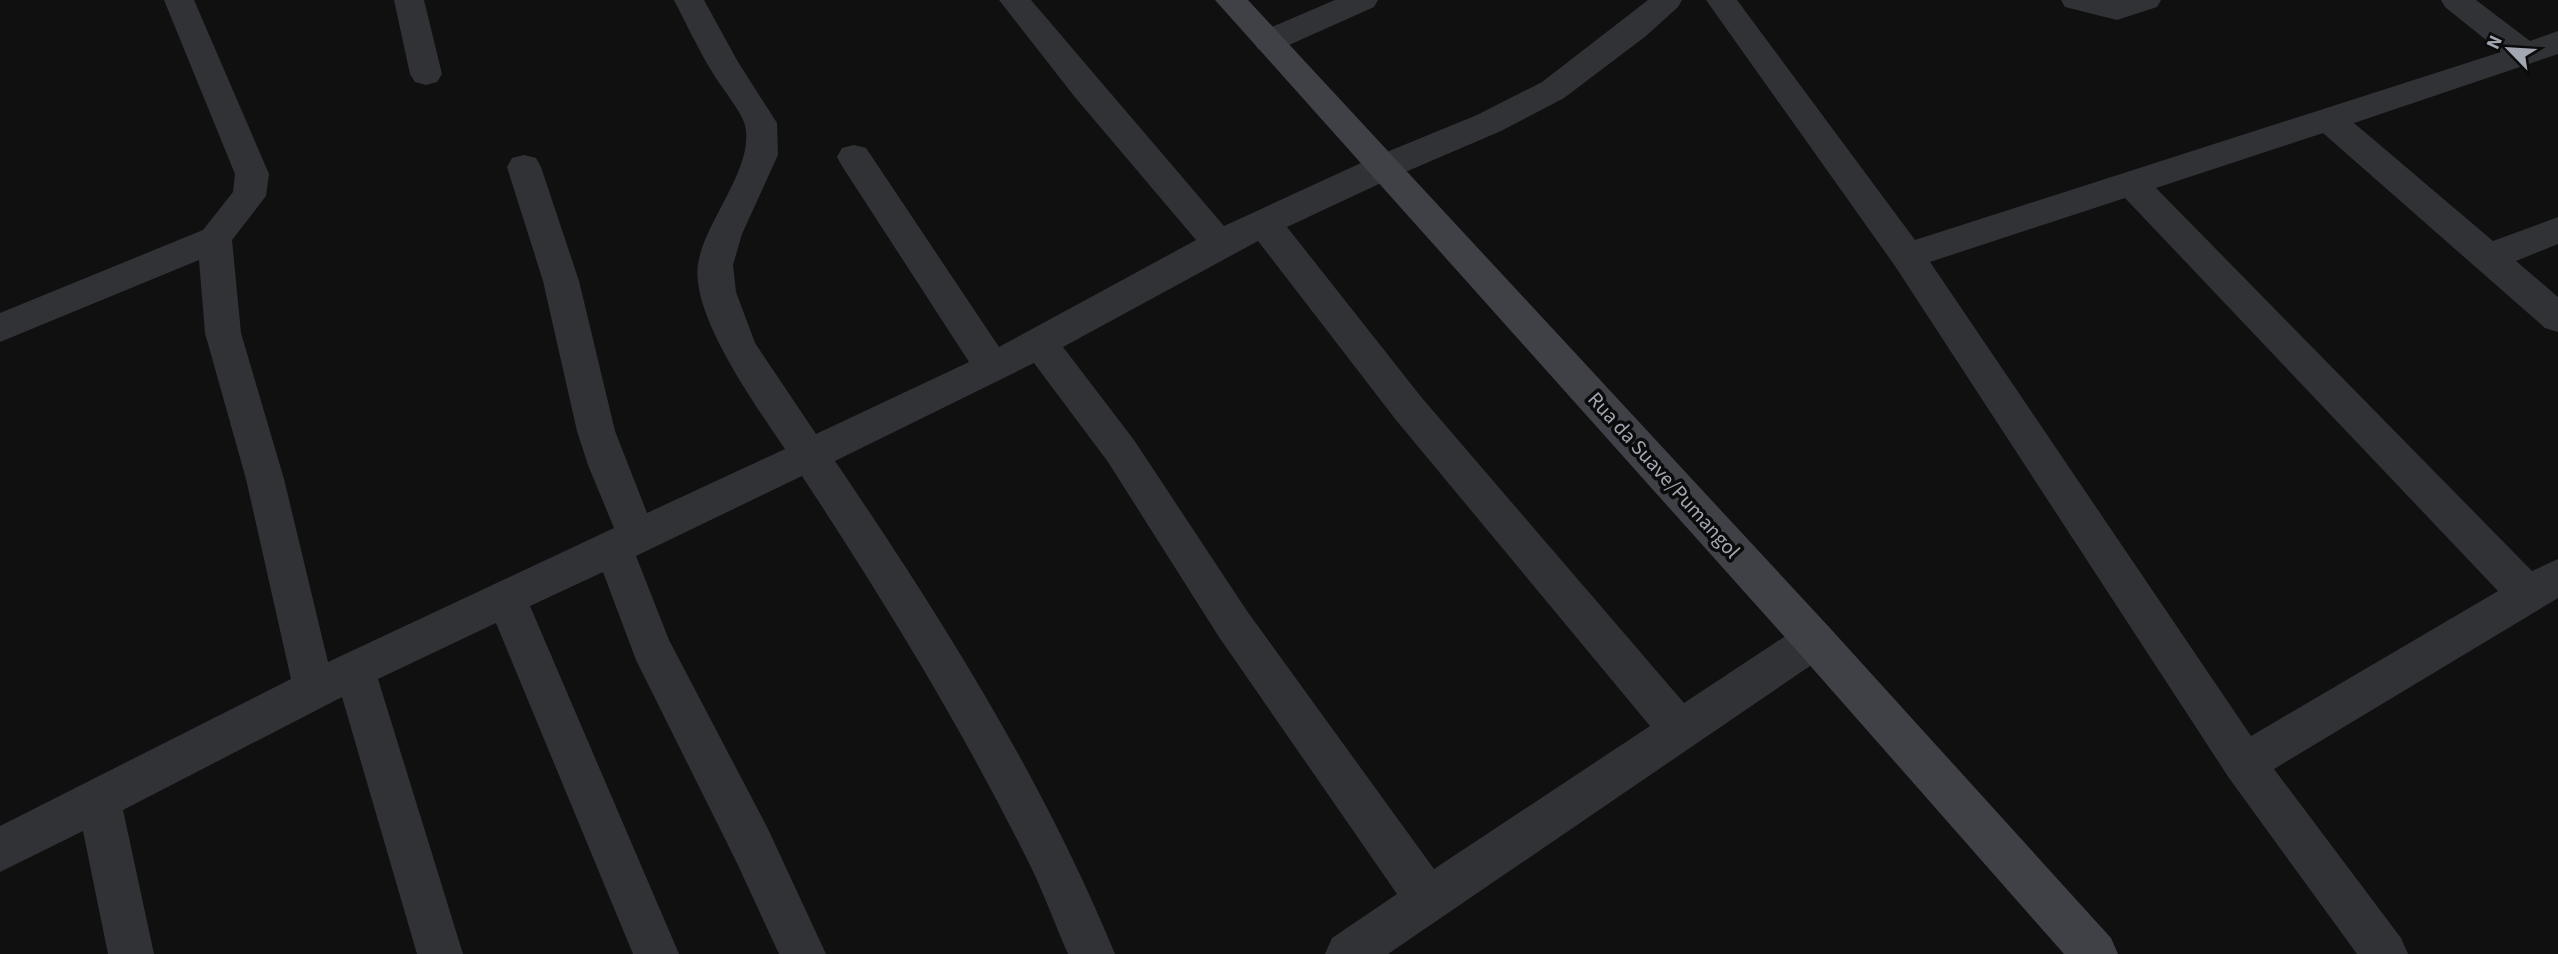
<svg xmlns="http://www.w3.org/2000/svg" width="2558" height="954" viewBox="0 0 2558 954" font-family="'Source Sans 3',sans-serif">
	<rect width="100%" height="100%" fill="#101011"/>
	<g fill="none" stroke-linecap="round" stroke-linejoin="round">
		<!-- street -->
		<path fill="#313236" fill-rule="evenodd" d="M164,0H194L269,174L266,196L232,240L241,333L284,479L328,662L614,528L588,465L577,431L543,281L507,167L512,158L524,155L536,158L541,167L579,281L615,431L647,513L785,449C757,407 690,315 698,264C705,220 755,168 745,125C741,111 722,88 714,75C699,51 687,25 674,0H704L738,62L777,123L778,155L742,234L733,265L736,292L755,343L816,434L969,362L842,166L837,157L842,148L854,145L866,148L999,347L1196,240L1074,96L999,0H1031L1224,226L1372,158L1477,115L1542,82L1648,0H1682L1678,7L1646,36L1564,98L1501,131L1396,176L1287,227L1422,398L1684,703L1799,627L1814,621L1829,627L1835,640L1829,653L1388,954H1325L1332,938L1397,894L1219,637L1108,462L1034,363L835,461C941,617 1043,779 1115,954H1068C1054,922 1042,888 1026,857C960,725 883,599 802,476L636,556L669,640L768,829L826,954H779L736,861L636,660L603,572L530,606L679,954H633L496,623L378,679L463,954H417L342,697L123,810L154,954H108L83,831L0,872V826L291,679L246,479L205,333L199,260L0,342V313L203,230L233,192L235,174ZM1258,241L1396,420L1650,726L1434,869L1247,611L1134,440L1063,347Z
			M394,0H424L442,74L437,82L426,85L415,82L410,74Z
			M1335,0H1378L1374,7L1280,49L1269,52L1258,49L1253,41L1258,33Z
			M1706,0H1737L1915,240L2501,52L2445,7L2441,0H2476L2530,41L2558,31V54L2354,123L2493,241L2558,217V244L2516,261L2558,297V332L2545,328L2323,133L2156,188L2532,571L2558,559V598L2274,769L2401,938L2408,954H2357L2229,778L1895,266ZM2125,198L2498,591L2251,736L1930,262Z
			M2061,0H2161L2157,7L2117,20L2065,7Z"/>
		<!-- secondary -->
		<path fill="#3f4146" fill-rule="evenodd" d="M1215,0H1248L1829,627L2111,938L2118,954H2064L1799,653Z"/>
	</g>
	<g text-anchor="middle" stroke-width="7" stroke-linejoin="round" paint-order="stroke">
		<!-- street labels -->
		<g font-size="21" fill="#a2a7b1" stroke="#0b0b0c">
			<text transform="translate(1664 475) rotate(48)" y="7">Rua da Suave/Pumangol</text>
		</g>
	</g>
	<!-- north arrow -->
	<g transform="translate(2509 49) rotate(295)" stroke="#0b0b0c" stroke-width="5" paint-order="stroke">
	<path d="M0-5L12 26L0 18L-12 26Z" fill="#a2a7b1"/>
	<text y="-10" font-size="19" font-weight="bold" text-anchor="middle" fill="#a2a7b1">N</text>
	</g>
</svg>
